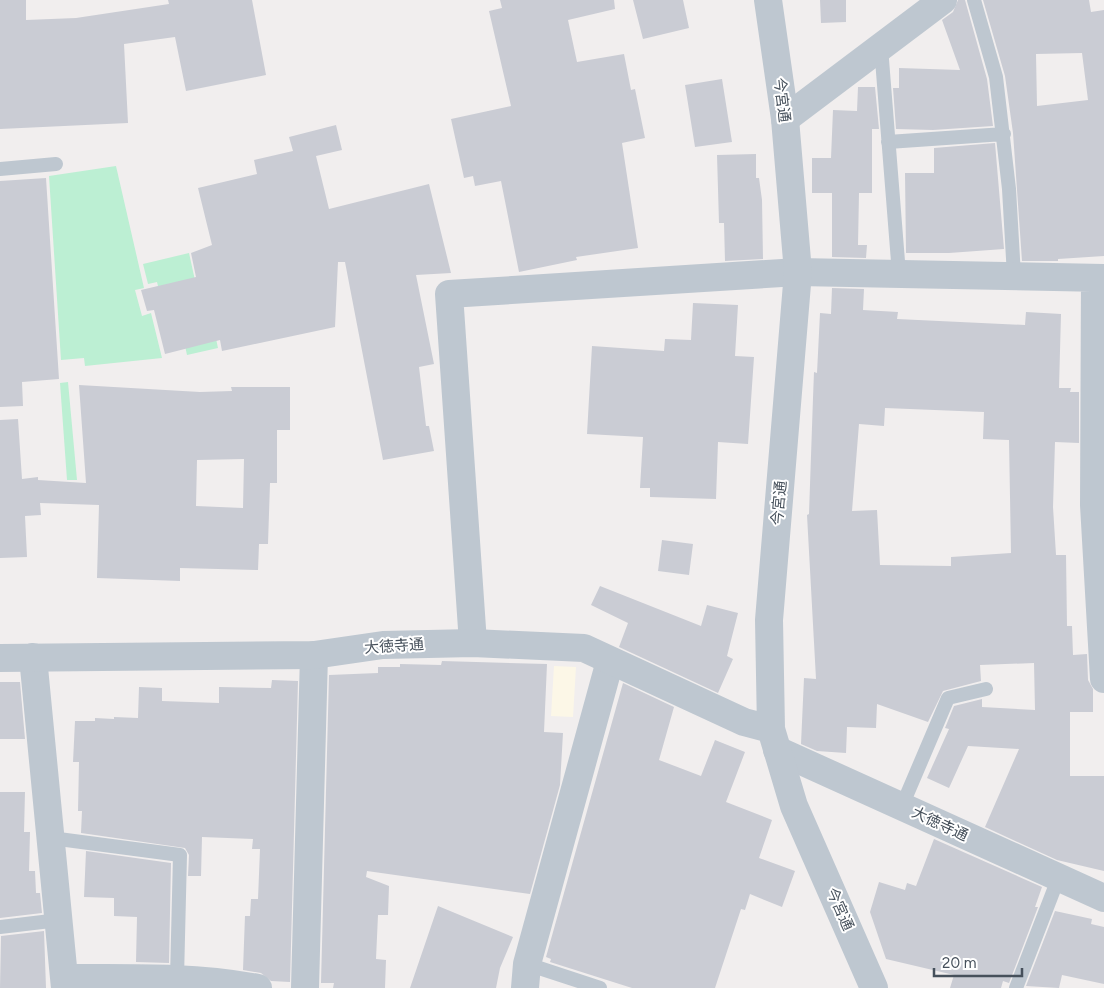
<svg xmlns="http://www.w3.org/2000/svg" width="1104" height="988" viewBox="0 0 1104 988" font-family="Figtree,'Noto Sans JP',sans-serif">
	<rect width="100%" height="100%" fill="#f1eeee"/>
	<!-- commercial -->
	<path fill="#fcf7e7" d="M554,666L576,667L573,717L551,716Z"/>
	<!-- green -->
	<path fill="#bcefd3" d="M116,166L144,288L135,290L142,316L151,313L162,358L85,366L84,358L61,360L49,176Z
		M189,253L200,303L215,334L218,348L187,355L181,327L164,311L157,282L148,284L143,264Z
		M68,382L77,480H67L60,383Z"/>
	<!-- building -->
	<path fill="#caccd4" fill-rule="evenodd" d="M0,0H26V20L76,18L169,4L168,0H252L266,75L186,91L175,37L124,44L128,123L0,129Z
		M500,0H614L615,9L568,20L577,62L624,54L631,90L635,89L645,138L622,143L638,248L576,257L577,260L519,272L501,181L475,186L473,176L464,178L451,119L511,106L489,11L502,8Z
		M633,0H683L689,28L643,39Z
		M820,0H846V22L821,23Z
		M958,0H965L987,79L993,126L933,130L896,129L893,88H899V68L960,70L942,20L953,12Z
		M983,0H1089L1091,12L1104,10V256L1058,259V261H1022L1013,133L1005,76ZM1082,53L1088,100L1037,106L1036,54Z
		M722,79L732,142L695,147L685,85Z
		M858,87H875L879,129H872V193H859L858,245H867L866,258L832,257V193H812V158H831L833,110L857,111Z
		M336,125L342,150L316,156L329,209L429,184L451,273L416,275L434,364L419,367L426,426H429L434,451L383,460L345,262H338L335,327L222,351L220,340L165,354L154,310L147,311L141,290L196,277L191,253L212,245L198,188L257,174L254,160L293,151L289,137Z
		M995,143L1004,249L949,253H906L905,173H934V148Z
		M756,154V178H759L762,200L763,259L725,261L724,223H719L717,155Z
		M46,178L59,379L22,382L23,406L0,407V181Z
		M832,288L864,289L863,310L898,312L897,319L1025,325L1026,312L1061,314L1059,388H1071L1070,392H1079V443L1055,442L1053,507L1056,555H1066L1067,626H1072L1073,655L1087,654L1088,680L1093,689V712H1070V776H1104V871L1057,860L985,827L1019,749L968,746L949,788L927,778L949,729L945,728L954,706L982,699V707L1035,710L1034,663L980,665L981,681L943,691L928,722L877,704L876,728L847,727L846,753L817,751L801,744L804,678L816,679L807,515L809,514L813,398L814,372L817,373L820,313L831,314ZM885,408L984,412L983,439L1009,440L1011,553L951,557V566L880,565L877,510L852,511L859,424L884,426Z
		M693,303L738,305L735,356L754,357L748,444L718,442L716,499L650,497V488H640L643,437L587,434L592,346L664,351L665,339L691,340Z
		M79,385L200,392L232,391L231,387H290V430H277V483H270L268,544H259L258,570L180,568V581L97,578L99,505L40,503L41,515L25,516L27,557L0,558V420L18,419L22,479L38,477V480L86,483ZM244,459L243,508L196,506L197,460Z
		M662,540L693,544L689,575L658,571Z
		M600,586L701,626L707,605L738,613L727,656L733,659L718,693L619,647L628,623L591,605Z
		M442,661L547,664L544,732L563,733L560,785L530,894L367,871L366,877L389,886L388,915H378L376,959L386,960L385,988H333L334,983H321L329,675L378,673V667H400V664L441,665Z
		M272,680L298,681L290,982L271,981L261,973L243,970L245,916H250L251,899H258L260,849H252L253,839L202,837L201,876H188L189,855L185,848L81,833L82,811H78L79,762H73L75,721H95V718L114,719V717L138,718L139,687L162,688V701L219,703V687L271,688Z
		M0,682H20L25,739H0Z
		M623,683L674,707L659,760L701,776L715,740L745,752L726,802L772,820L759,858L795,871L782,907L750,894L745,910L741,909L715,988H632L550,962L551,959L546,957Z
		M0,792H25L24,832H30L29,871H35L36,893H40L42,913L0,918Z
		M934,839L1042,887L1035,907H1038L1009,983L1003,981L1001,988H950L954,975L886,959L870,912L879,882L905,890L907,883L916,886Z
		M86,851L171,863L169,963L136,962L137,917L114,916V898L84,897Z
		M438,906L513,937L500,968L496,988H410Z
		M1055,911L1092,919L1091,924L1104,927V984L1062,975L1059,988L1026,986Z
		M44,931L46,988H0L1,936Z"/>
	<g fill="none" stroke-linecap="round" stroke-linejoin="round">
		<!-- service -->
		<path stroke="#bec7d0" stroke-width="14" d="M974,0L996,77L1009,189L1014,276
			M881,47L899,274
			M888,142L1004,134
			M0,169L56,164
			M902,806L948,698L986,689
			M51,838L180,855L177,978
			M0,927L59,920
			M527,964L600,988
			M1016,988L1058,879"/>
		<!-- minor -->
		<path stroke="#bec7d0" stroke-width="28" d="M785,119L943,0
			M1095,278L1094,505L1104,679
			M473,643L449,294L798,272L1104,278
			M33,657L65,988
			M777,750L1104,898
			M65,978C130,978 194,976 258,988
			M305,988L314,655
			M525,988L527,964L610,661"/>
		<!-- tertiary -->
		<path stroke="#bec7d0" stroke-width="28" d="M768,0L785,119L798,272L769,620L771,729L794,806L874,988
			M0,658L314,655L383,645L473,643L584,648L744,722L771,729"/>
	</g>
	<g text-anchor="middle" stroke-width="4" stroke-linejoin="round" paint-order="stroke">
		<!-- street labels -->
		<g font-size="15" fill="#46505b" stroke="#fff">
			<text transform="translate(782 100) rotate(83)" y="5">今宮通</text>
			<text transform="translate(779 503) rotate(-85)" y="5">今宮通</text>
			<text transform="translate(394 646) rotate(-4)" y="5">大徳寺通</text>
			<text transform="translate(940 824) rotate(25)" y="5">大徳寺通</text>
			<text transform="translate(840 909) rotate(66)" y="5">今宮通</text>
		</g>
	</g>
	<!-- scale -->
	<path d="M934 968v8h88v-8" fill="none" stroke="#46505b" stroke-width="2.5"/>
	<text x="942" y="968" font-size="15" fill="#46505b" stroke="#ffffff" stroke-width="4" paint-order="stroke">20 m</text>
</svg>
